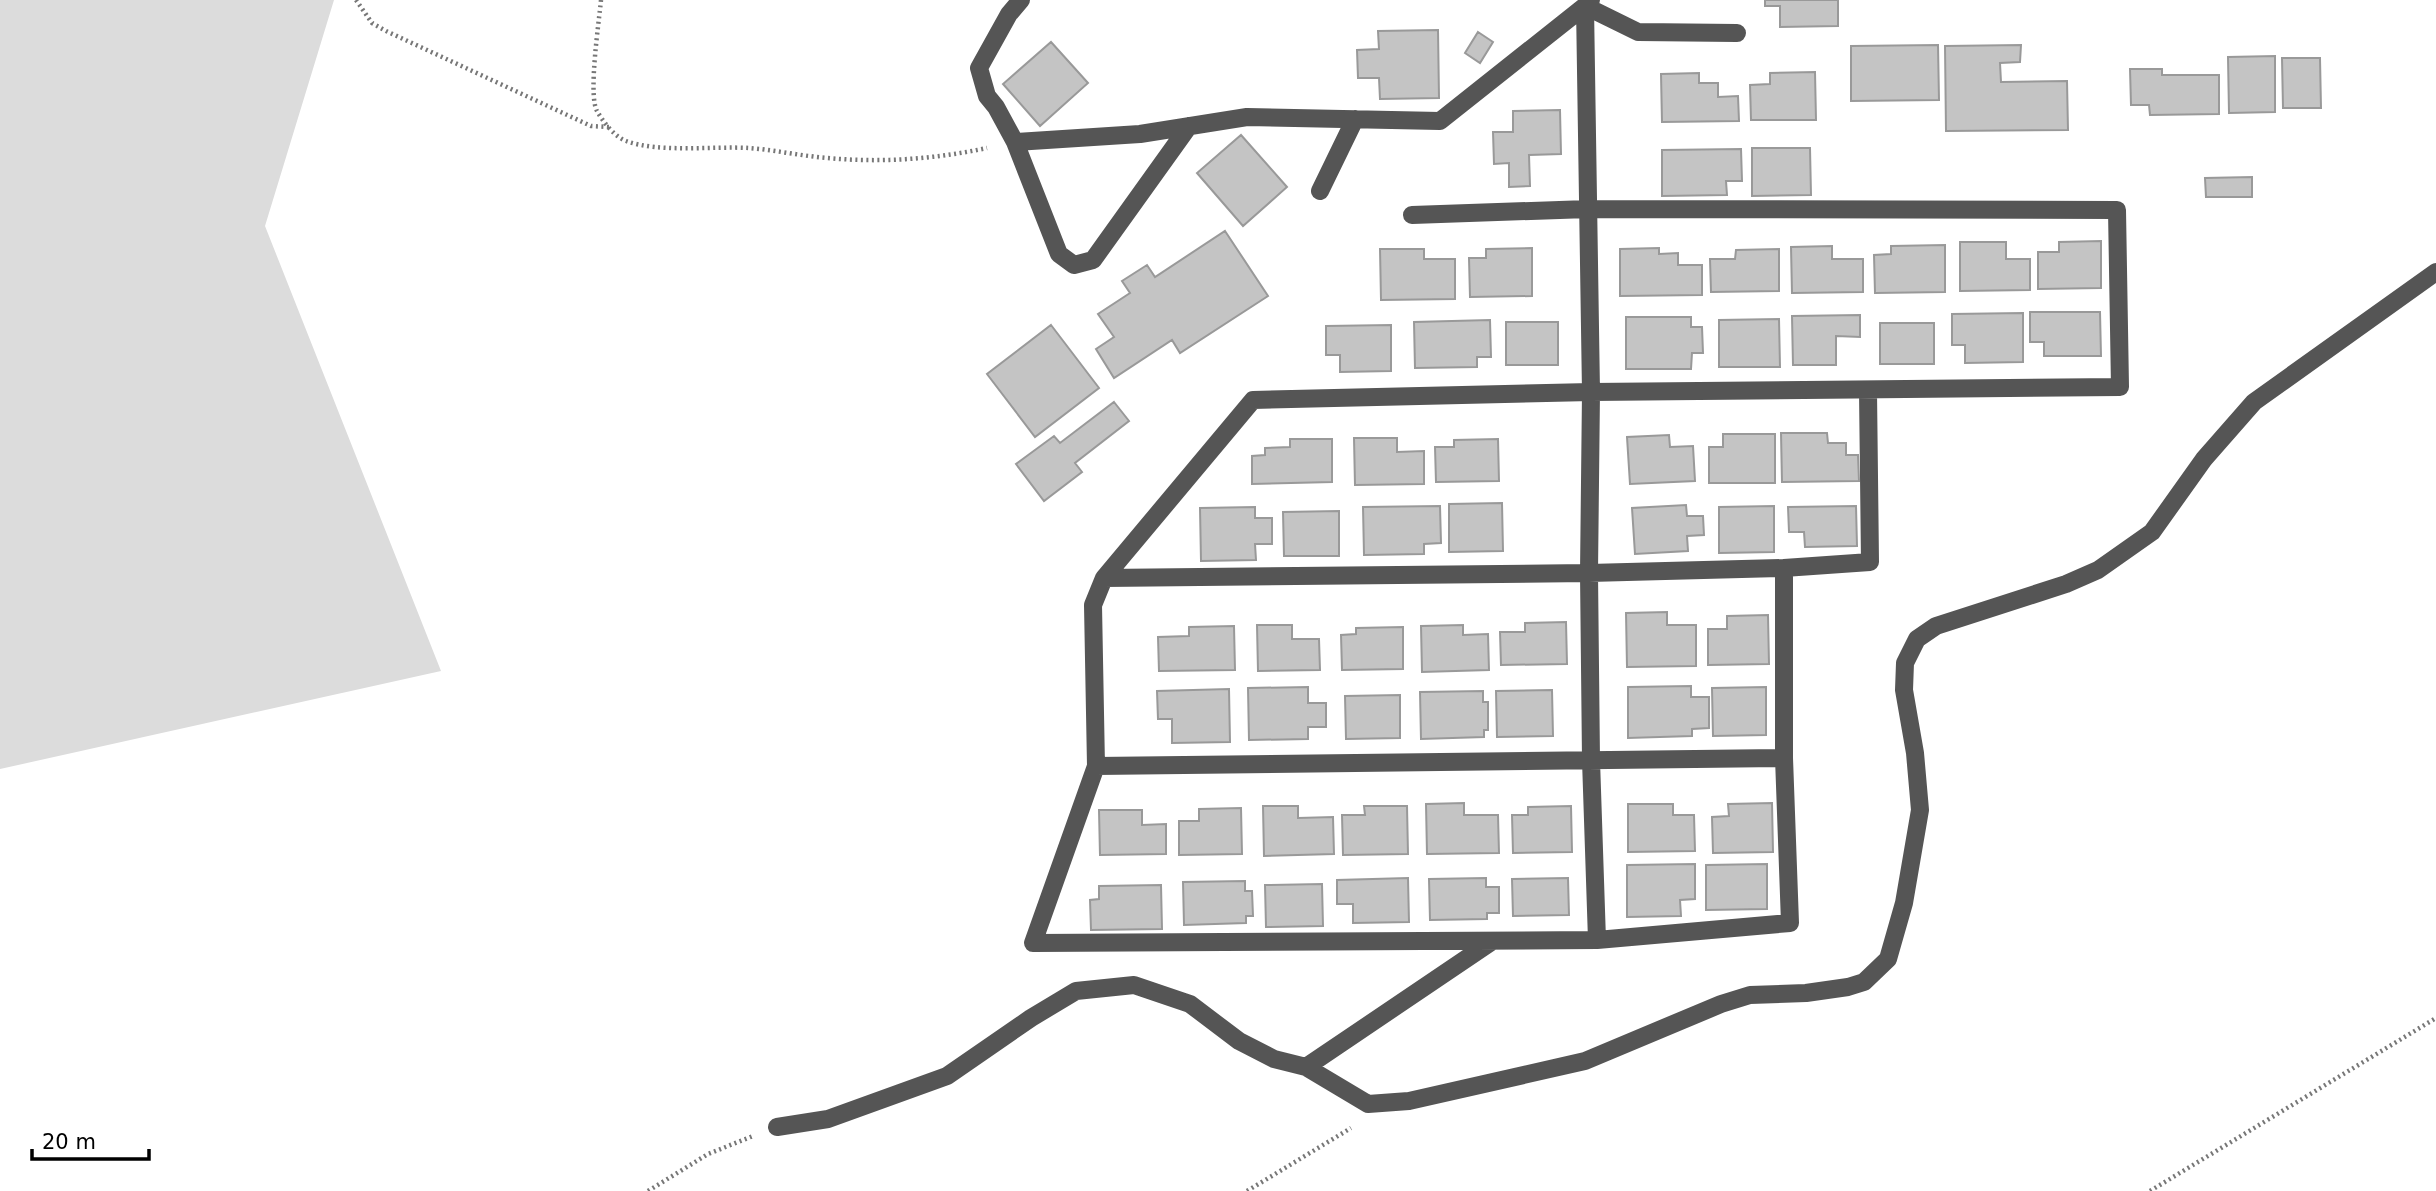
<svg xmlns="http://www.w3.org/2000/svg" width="2436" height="1191" viewBox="0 0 2436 1191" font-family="'DejaVu Sans',sans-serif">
	<rect width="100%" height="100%" fill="#fff"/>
	<!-- green -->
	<path fill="#dcdcdc" d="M0,0H334L265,226L441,671L0,769Z"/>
	<!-- building -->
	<path fill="#c4c4c4" stroke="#999" stroke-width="2" d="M1765,0H1838V26L1780,27V6H1765Z
		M1438,30L1439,98L1380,99L1379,78H1358L1357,50L1379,49L1378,31Z
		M1478,32L1493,42L1480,63L1465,53Z
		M1051,42L1088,83L1040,126L1003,84Z
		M1938,45L1939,100L1851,101V46Z
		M2021,45L2020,62L2000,63L2001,82L2067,81L2068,130L1946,131L1945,46Z
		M2275,56V112L2229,113L2228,57Z
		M2282,58H2320L2321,108H2283Z
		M2130,69H2162V75H2219V114L2150,115L2149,105H2131Z
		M1815,72L1816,120H1751L1750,85L1770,84V73Z
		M1699,73V83H1718V97L1738,96L1739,121L1662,122L1661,74Z
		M1560,110L1561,154L1529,155L1530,186L1509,187V163L1494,164L1493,132H1513V111Z
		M1241,135L1287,187L1243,226L1197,173Z
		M1752,148H1810L1811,195L1752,196Z
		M1741,149L1742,181H1726L1727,195L1662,196V150Z
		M2252,177V197H2206L2205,178Z
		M1225,231L1268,296L1180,353L1172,340L1114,378L1096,349L1114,337L1098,314L1130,293L1122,281L1147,265L1155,277Z
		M2101,241V288L2038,289V252H2059V242Z
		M1960,242H2006V259H2030V290L1960,291Z
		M1945,245V292L1875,293L1874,255L1891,254V246Z
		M1832,246V259H1863V292L1792,293L1791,247Z
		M1532,248V296L1470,297L1469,258H1486V249Z
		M1659,248V254L1678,253V265H1702V295L1620,296V249Z
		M1380,249H1424V259H1455V299L1381,300Z
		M1779,249V291L1711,292L1710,259H1735L1736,250Z
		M2030,312H2100L2101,356H2044V342H2030Z
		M2023,313V362L1965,363V345H1952V314Z
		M1860,315V337L1836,336V365H1793L1792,316Z
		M1626,317H1691V327H1702L1703,353H1692L1691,369H1626Z
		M1779,319L1780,367H1719V320Z
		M1490,320L1491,357H1477V367L1415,368L1414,322Z
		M1506,322H1558V365H1506Z
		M1880,323H1934V364H1880Z
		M1051,325L1099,388L1035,437L987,374Z
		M1391,325V371L1340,372V355H1326V326Z
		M1114,402L1129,421L1075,463L1082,472L1044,501L1016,464L1054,436L1060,443Z
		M1781,433H1827L1828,443H1846V455H1858L1859,481L1782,482Z
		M1723,434H1775V483H1709V447H1723Z
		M1669,435L1670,447L1693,446L1695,481L1630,484L1627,437Z
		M1354,438H1397V452L1424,451V484L1355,485Z
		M1290,439H1332V482L1252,484V456L1265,455V448L1290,447Z
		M1498,439L1499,481L1436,482L1435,447H1454V440Z
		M1502,503L1503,551L1449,552V504Z
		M1686,505L1687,516H1703L1704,535L1687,536L1688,551L1635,554L1632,508Z
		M1440,506L1441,543L1424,544V554L1364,555L1363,507Z
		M1774,506V552L1719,553V507Z
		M1856,506L1857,546L1805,547L1804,532H1789L1788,507Z
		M1255,507V518H1272V544H1255L1256,560L1201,561L1200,508Z
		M1339,511V556H1284L1283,512Z
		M1667,612V625H1696V666L1627,667L1626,613Z
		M1768,615L1769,664L1708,665V629H1727V616Z
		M1566,622L1567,664L1501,665L1500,632H1525V623Z
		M1257,625H1292V639H1319L1320,670L1258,671Z
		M1463,625V635L1488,634L1489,670L1422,672L1421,626Z
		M1234,626L1235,670L1159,671L1158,637L1189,636V627Z
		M1403,627V669L1342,670L1341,635L1356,634V628Z
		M1691,686V697H1709V728L1692,729V736L1628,738V687Z
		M1308,687V703H1326V727H1308V739L1249,740L1248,688Z
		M1766,687V735L1713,736L1712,688Z
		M1229,689L1230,742L1172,743V719H1158L1157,691Z
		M1552,690L1553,736L1497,737L1496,691Z
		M1483,691V702H1488V730H1484V737L1421,739L1420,692Z
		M1400,695V738L1346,739L1345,696Z
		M1464,803V815H1498L1499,853L1427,854L1426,804Z
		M1772,803L1773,852L1713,853L1712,817L1729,816L1728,804Z
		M1628,804H1673V815H1694L1695,851L1628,852Z
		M1263,806H1298V818L1333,817L1334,854L1264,856Z
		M1364,806H1407L1408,854L1343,855L1342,815H1365Z
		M1571,806L1572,852L1513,853L1512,815H1528V807Z
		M1241,808L1242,854L1179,855V821H1199V809Z
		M1099,810H1142V825L1166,824V854L1100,855Z
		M1695,864V899L1680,900L1681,916L1627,917V865Z
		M1767,864V909L1706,910V865Z
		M1408,878L1409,922L1353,923V904H1337V880Z
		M1486,878V887H1499V913H1487V919L1430,920L1429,879Z
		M1568,878L1569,915L1513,916L1512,879Z
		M1245,881V891H1252L1253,916H1246V923L1184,925L1183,882Z
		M1322,884L1323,926L1266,927L1265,885Z
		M1161,885L1162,929L1091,930L1090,900L1099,899V886Z"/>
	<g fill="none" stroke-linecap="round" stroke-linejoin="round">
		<!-- path -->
		<path stroke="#777" stroke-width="4.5" stroke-dasharray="2 3.5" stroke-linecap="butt" d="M356,0L372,23L386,31L591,126L609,127
			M601,0C599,22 588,95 597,111C603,122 615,137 626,141C659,153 713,146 749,148C775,150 801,156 828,158C881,163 935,159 987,148
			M648,1191L708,1154L753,1136
			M1247,1191L1351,1128
			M2150,1191L2436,1018"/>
		<!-- minor -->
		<path stroke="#555" stroke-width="18" d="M1021,0L1009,14L979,68L987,96L996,107L1015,142L1059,254L1074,265L1093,260L1189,126
			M1591,0L1585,6L1591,392L1589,573L1591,760L1597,940
			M1015,142L1140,134L1247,117L1440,121L1585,6L1638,32L1737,33
			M1320,191L1355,119
			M1784,568L1870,562L1868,391
			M1104,578L1589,573L1784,568V758L1790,923L1597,940L1033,943L1096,766L1093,605L1104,578L1253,400L1591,392L2120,387L2117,210L1588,209L1412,215
			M1096,766L1784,758
			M1306,1067L1368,1104L1409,1101L1585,1061L1721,1004L1750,995L1806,993L1848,987L1864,982L1888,959L1904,903L1920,810L1915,753L1904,690L1905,663L1917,639L1936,626L2066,584L2098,570L2152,532L2204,459L2254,402L2436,272
			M777,1127L828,1119L947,1076L1031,1018L1076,991L1134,985L1190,1004L1239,1041L1274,1059L1306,1067L1491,942"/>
	</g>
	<!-- scale -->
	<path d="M32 1149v10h117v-10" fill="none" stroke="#000000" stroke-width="3.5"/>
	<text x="42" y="1149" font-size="21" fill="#000000" stroke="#ffffff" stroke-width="5" paint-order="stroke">20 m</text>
</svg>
